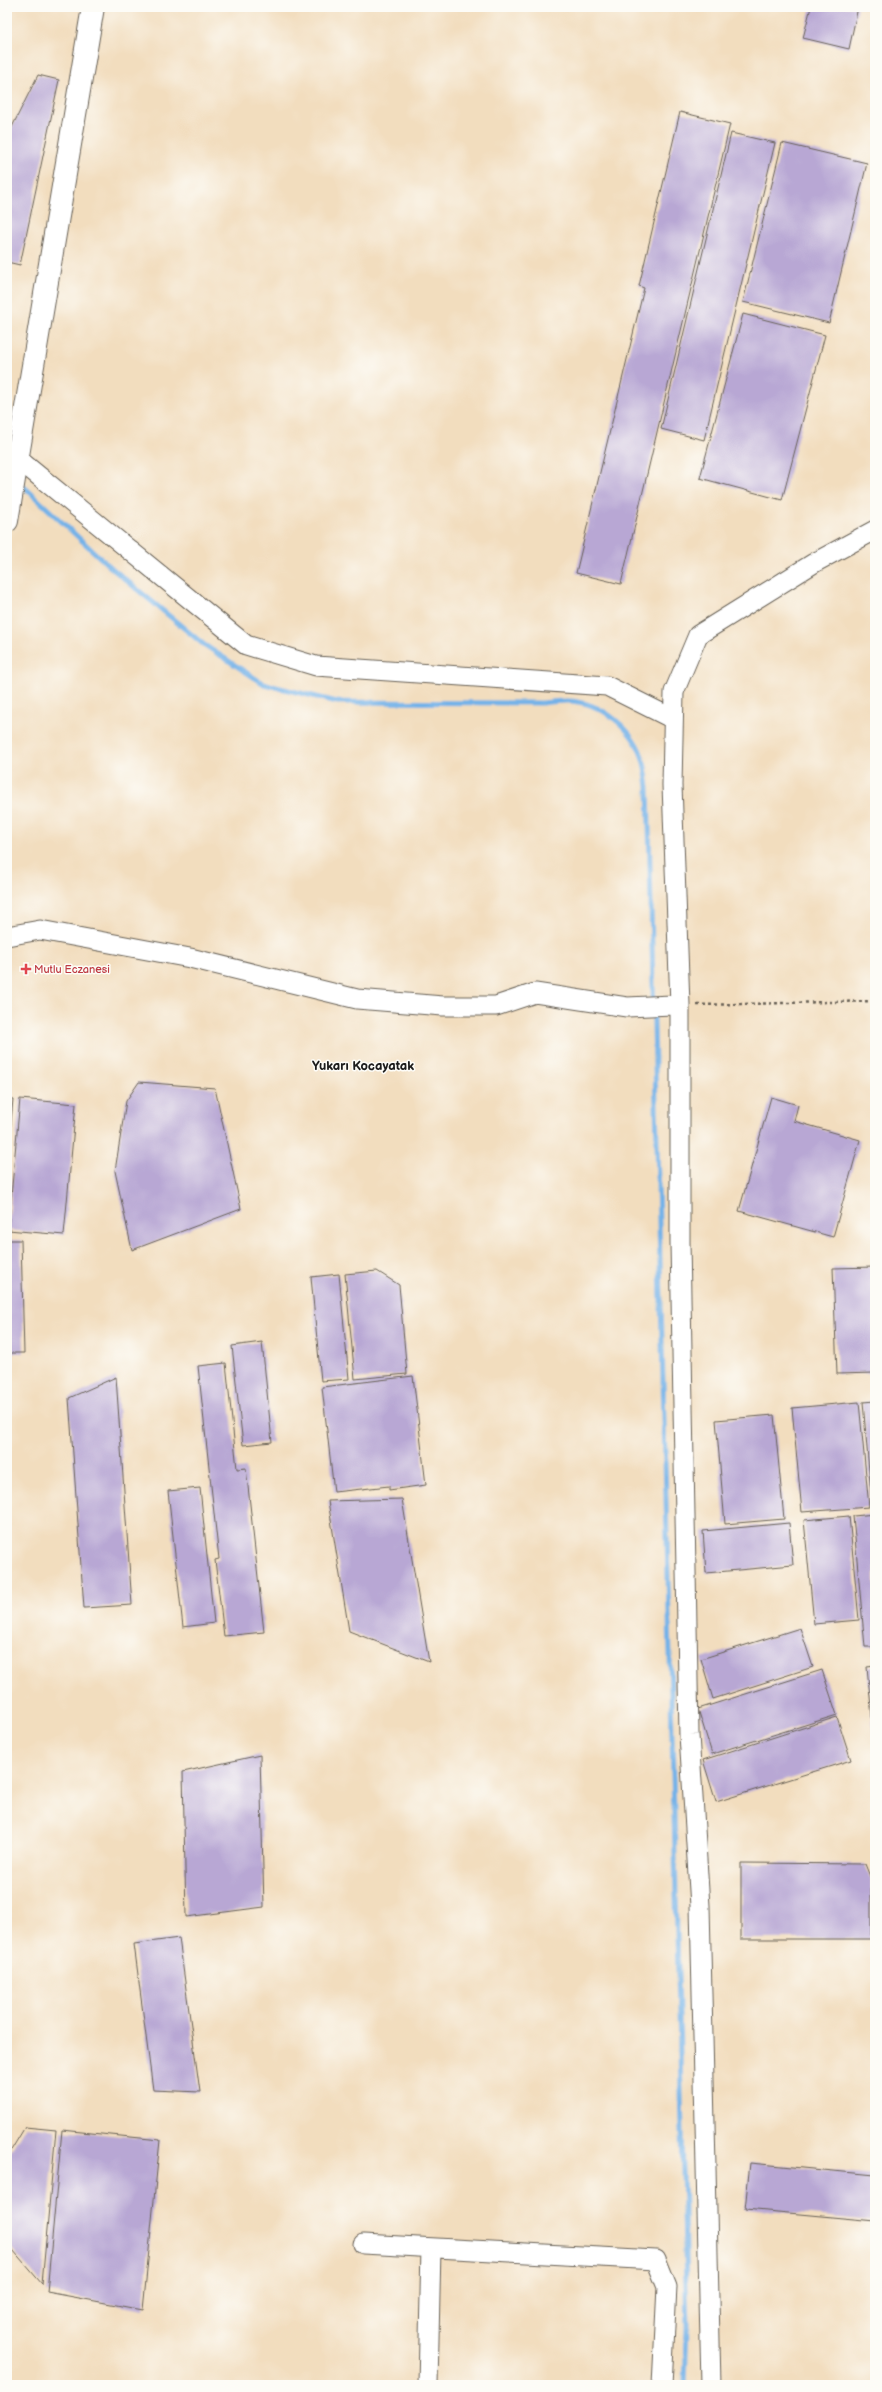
<svg xmlns="http://www.w3.org/2000/svg" width="882" height="2392" viewBox="0 0 882 2392" font-family="'Balsamiq Sans',sans-serif">
	<rect width="100%" height="100%" fill="#fdfcf7"/>
	<filter id="ink" filterUnits="userSpaceOnUse"><feTurbulence type="fractalNoise" baseFrequency=".025" numOctaves="2"/><feDisplacementMap in="SourceGraphic" scale="8" xChannelSelector="R" yChannelSelector="G"/><feConvolveMatrix kernelMatrix="1 2 1 2 8 2 1 2 1" color-interpolation-filters="sRGB"/></filter>
	<filter id="wash" filterUnits="userSpaceOnUse"><feTurbulence type="fractalNoise" baseFrequency=".012" numOctaves="4" result="noise"/><feDisplacementMap in="SourceGraphic" scale="16" xChannelSelector="R" yChannelSelector="G"/><feGaussianBlur stdDeviation="0.9" result="paint"/><feColorMatrix in="noise" values="0 0 0 0 0 0 0 0 0 0 0 0 0 0 0 0 0 1.4 0 .05"/><feComposite in="paint" operator="in"/></filter>
	<g filter="url(#wash)">
		<rect width="100%" height="100%" fill="#f2ddbe"/>
		<g fill="none" stroke-linecap="round" stroke-linejoin="round">
			<!-- stream -->
			<path stroke="#75b2e8" stroke-width="5" d="M20,483L108,565L203,644L264,684L337,702L542,703C550,702 559,701 567,701C601,701 636,730 644,763C646,771 647,779 648,787L687,2328L685,2385"/>
		</g>
		<g id="blocks">
			<!-- building -->
			<path fill="#b8a7d4" d="M811,7H858L849,49L803,38Z
				M38,75L59,80L20,265L7,262V137Z
				M680,112L730,124L621,584L576,573L644,288L639,286Z
				M731,133L775,143L704,440L661,429Z
				M782,143L867,163L829,323L743,302Z
				M743,314L825,335L782,500L700,478Z
				M139,1082L215,1088L241,1209L132,1250L115,1171L126,1101Z
				M771,1097L798,1105L794,1121L860,1140L833,1237L739,1211Z
				M7,1098L13,1099L8,1156H7Z
				M20,1099L76,1104L64,1235L8,1230Z
				M7,1240H21L24,1353H7Z
				M875,1267V1373L837,1374L833,1268Z
				M377,1271L399,1285L407,1374L355,1379L345,1274Z
				M339,1274L349,1379L321,1381L311,1277Z
				M262,1342L272,1442L243,1445L232,1346Z
				M226,1363L237,1469L246,1468L264,1632L224,1636L215,1560L219,1559L198,1366Z
				M413,1376L426,1485L389,1490V1486L334,1492L322,1387Z
				M116,1377L132,1605L84,1608L69,1398Z
				M875,1401V1506H872L863,1402Z
				M859,1402L869,1507L802,1512L792,1408Z
				M774,1415L784,1519L725,1524L716,1420Z
				M200,1488L214,1623L183,1627L168,1491Z
				M402,1499L429,1662L349,1631L328,1501Z
				M875,1514V1647H865L853,1516Z
				M849,1516L859,1620L814,1624L804,1520Z
				M789,1523L793,1565L706,1573L703,1531Z
				M800,1628L813,1667L713,1699L701,1659Z
				M875,1666V1737H874L867,1667Z
				M822,1670L837,1715L712,1754L698,1709Z
				M837,1717L851,1760L716,1802L703,1760Z
				M260,1755L264,1907L186,1917L183,1772Z
				M741,1863L865,1864L871,1879V1939H741Z
				M179,1938L200,2092L153,2090L134,1944Z
				M25,2127L56,2130L42,2284L7,2243V2157Z
				M62,2130L160,2140L143,2310L47,2292Z
				M750,2163L875,2175V2221L745,2209Z"/>
		</g>
	</g>
	<g filter="url(#ink)">
		<use href="#blocks" fill-opacity="0" stroke="#676055" stroke-width="1"/>
		<g fill="none" stroke-linecap="round" stroke-linejoin="round">
			<defs>
				<path id="minor" d="M7,450L246,645L316,666L607,686L673,719
					M7,936L40,930L190,958L357,999L443,1006H496L535,993L627,1007L672,1005
					M363,2244L656,2260L667,2287L662,2385
					M428,2385L431,2248
					M711,2385L700,1906L689,1735L680,1242V1005L672,785L674,692L698,635L814,563L875,530"/>
				<path id="tertiary" d="M7,521L93,7"/>
			</defs>
			<!-- minor casing -->
			<use href="#minor" stroke="#676055" stroke-width="21"/>
			<!-- tertiary casing -->
			<use href="#tertiary" stroke="#676055" stroke-width="24"/>
			<!-- path -->
			<path stroke="#676055" stroke-width="2.5" stroke-dasharray="3 3" stroke-linecap="butt" d="M697,1005L875,1001"/>
			<!-- minor -->
			<use href="#minor" stroke="#fff" stroke-width="19"/>
			<!-- tertiary -->
			<use href="#tertiary" stroke="#fff" stroke-width="22"/>
		</g>
	</g>
	<!-- markers -->
	<path fill="#e0444e" stroke="#fdfcf7" stroke-width="1.5" d="M24 963h4v4h4v4h-4v4h-4v-4h-4v-4h4z"/>
	<g text-anchor="middle" stroke-width="3" stroke-linejoin="round" paint-order="stroke">
		<!-- health labels -->
		<g font-size="11" fill="#be3a42" stroke="#fdfcf7" text-anchor="start">
			<text x="34" y="973">Mutlu Eczanesi</text>
		</g>
		<!-- quarter labels -->
		<g font-size="13" font-weight="bold" fill="#1c1c1c" stroke="#fdfcf7">
			<text x="363" y="1070">Yukarı Kocayatak</text>
		</g>
	</g>
	<!-- margin -->
	<rect width="882" height="2392" fill="none" stroke="#fdfcf7" stroke-width="24"/>
</svg>
